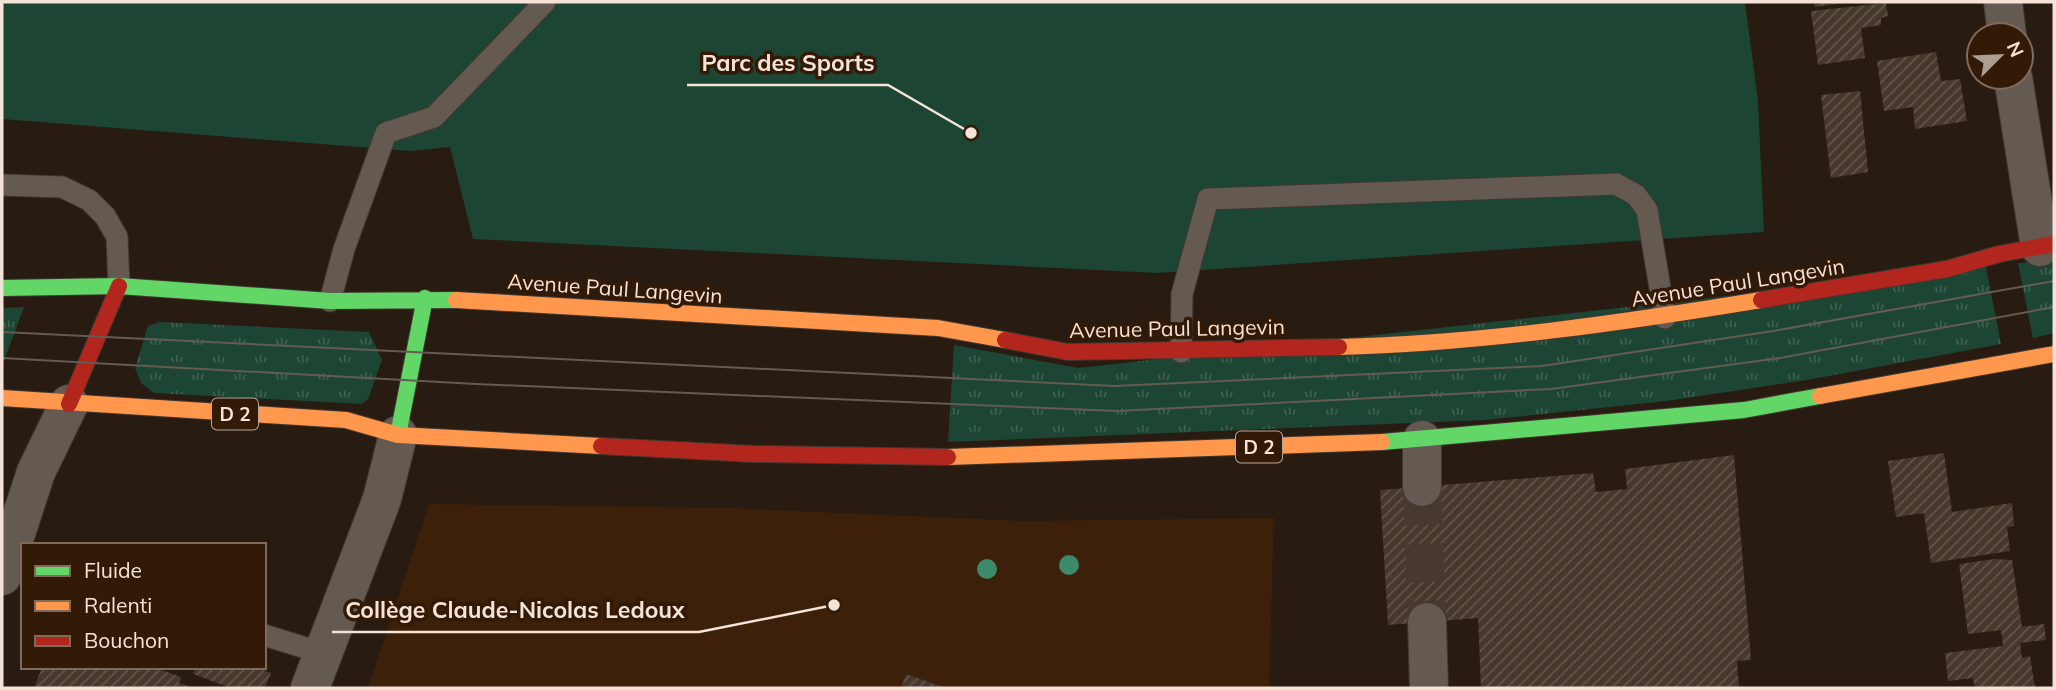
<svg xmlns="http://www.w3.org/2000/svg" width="2056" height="690" viewBox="0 0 2056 690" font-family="Mulish,sans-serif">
	<defs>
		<pattern id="grass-tufts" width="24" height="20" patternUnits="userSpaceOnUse" patternTransform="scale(1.75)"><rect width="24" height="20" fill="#1d4534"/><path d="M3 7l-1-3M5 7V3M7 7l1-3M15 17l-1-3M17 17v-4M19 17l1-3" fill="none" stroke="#3e6051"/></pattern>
		<pattern id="building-hatch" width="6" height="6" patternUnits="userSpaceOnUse" patternTransform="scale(1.75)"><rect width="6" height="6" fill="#46382d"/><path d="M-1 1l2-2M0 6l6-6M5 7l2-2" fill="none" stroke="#61554b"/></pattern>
	</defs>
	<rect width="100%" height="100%" fill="#281b11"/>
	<!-- built -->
	<path fill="#3c2009" d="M429,504L728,508L1021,521L1274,518L1269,688H368Z"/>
	<!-- grass -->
	<path fill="url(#grass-tufts)" d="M2054,261V333L2033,338L2018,263Z
		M1986,267L2001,344L1807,380L1666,401L1485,420L948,442L954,345L1078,368Z
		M24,307L2,366V308Z
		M160,322L369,332L382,360L368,399L362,404L154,393L141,383L135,368L148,326Z"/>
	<!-- pitch -->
	<path fill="#1d4534" d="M2,2H1745L1758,101L1764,232L1157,273L473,239L450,147L410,151L2,119Z"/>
	<!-- building -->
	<path fill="url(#building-hatch)" d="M1814,2H1842V3L1815,7Z
		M1886,3L1888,16L1881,18V25L1861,28L1865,58L1818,65L1811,11Z
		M1936,52L1941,81L1960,79L1967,121L1915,129L1913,107L1884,111L1877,61Z
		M1860,91L1868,172L1831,178L1821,95Z
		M1944,453L1952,512L2012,503L2014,526L2007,527L2010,551L1931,563L1924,513L1896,517L1888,461Z
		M1734,455L1751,660L1737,661L1739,688H1481L1478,618L1388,625L1380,490L1593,473L1596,492L1627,489L1625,469Z
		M1995,559L2012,560L2022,627L2044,624L2046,640L2020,643L2022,658L2030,656L2035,688H1975L1973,678L1948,681L1945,653L2003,646L2001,630L1968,634L1959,564Z
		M42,667H153L181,677L179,683L194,688H34Z
		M196,667H255L271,673L265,688H231L193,674Z
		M906,674L946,688H901Z"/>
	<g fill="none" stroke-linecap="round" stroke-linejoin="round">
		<!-- street-tunnel -->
		<path stroke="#47392f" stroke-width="38" stroke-dasharray="38 19" stroke-linecap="butt" d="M1422,487L1427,622"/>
		<defs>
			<path id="lane" d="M2,185L62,187L89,200L105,216L117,237L119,286
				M330,301L344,249L386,133L434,117L545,2
				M1181,352L1182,294L1208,199L1616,184L1636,195L1647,210L1665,318
				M264,635L322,653"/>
			<path id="street" d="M2003,2L2007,35
				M2013,77L2040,247
				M1422,440V487
				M2,576L36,472L69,404
				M1427,622L1429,688
				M310,688L382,499L398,435"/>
			<path id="fast" d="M2,288L119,286L330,301L456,300
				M398,435L425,298
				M1382,442L1744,410L1820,396"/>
			<path id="slow" d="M456,300L938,328L1005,340
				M1339,347C1481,343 1621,323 1761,300
				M1820,396L2054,354
				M2,398L346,420L398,435L601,446
				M948,457L1382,442"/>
			<path id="jam" d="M1761,300L1947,269L1999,254L2054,244
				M1005,340L1068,352L1339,347
				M69,404L119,286
				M601,446L754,454L948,457"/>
		</defs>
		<!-- lane casing -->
		<use href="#lane" stroke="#423831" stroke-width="23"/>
		<!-- street casing -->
		<use href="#street" stroke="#423831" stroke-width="40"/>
		<!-- fast casing -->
		<use href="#fast" stroke="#423831" stroke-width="18"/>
		<!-- slow casing -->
		<use href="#slow" stroke="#423831" stroke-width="18"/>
		<!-- jam casing -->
		<use href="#jam" stroke="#423831" stroke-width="18"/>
		<!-- lane -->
		<use href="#lane" stroke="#655a52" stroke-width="21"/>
		<!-- street -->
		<use href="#street" stroke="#655a52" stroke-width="38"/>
		<!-- fast -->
		<use href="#fast" stroke="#63d668" stroke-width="16"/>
		<!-- slow -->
		<use href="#slow" stroke="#ff974d" stroke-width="16"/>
		<!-- jam -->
		<use href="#jam" stroke="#b3261e" stroke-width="16"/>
		<!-- tram -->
		<path stroke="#645b52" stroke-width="2" d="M2,332L1115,386L1542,366L1773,331L2054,281
			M2,358L476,384L1117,411L1551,389L1780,358L2054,307"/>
	</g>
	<!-- trees -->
	<g fill="#3c8a67">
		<circle cx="1069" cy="565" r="10"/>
		<circle cx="987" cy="569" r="10"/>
	</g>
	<g text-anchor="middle" stroke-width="7" stroke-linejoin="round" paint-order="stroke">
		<!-- shield labels -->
		<g fill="#321a07" stroke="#baa799" stroke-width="2">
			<rect x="212" y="398.5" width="46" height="31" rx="5"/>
			<rect x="1236" y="431.5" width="46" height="31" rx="5"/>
		</g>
		<g font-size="19" font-weight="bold" fill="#f5e3d8">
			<text x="235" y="421">D 2</text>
			<text x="1259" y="454">D 2</text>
		</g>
		<!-- street labels -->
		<g font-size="21" fill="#f5e3d8" stroke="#321a07">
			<text transform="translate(1738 283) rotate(-9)" y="7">Avenue Paul Langevin</text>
			<text transform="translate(615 289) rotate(4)" y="7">Avenue Paul Langevin</text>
			<text transform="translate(1177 329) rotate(-1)" y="7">Avenue Paul Langevin</text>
		</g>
	</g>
	<!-- callouts -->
	<path fill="none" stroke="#f5e3d8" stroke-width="2.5" d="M971 133L888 85H687M834 605L699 632H332"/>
	<g fill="#f5e3d8" stroke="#321a07" stroke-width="2.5">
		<circle cx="971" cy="133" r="7"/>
		<circle cx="834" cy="605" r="7"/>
	</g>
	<g font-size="23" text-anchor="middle" font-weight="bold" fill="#f5e3d8" stroke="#321a07" stroke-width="7" stroke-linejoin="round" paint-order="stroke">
		<text x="788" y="71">Parc des Sports</text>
		<text x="515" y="618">Collège Claude-Nicolas Ledoux</text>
	</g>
	<!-- border -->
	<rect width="2056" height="690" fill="none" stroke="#f5e3d8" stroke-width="7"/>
	<!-- legend -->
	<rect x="21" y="543" width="245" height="126" fill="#321a07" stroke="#806a5b" stroke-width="2"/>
	<rect x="35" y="566" width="35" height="10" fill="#63d668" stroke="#806a5b" stroke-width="2"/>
	<text x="84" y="578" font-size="21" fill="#f5e3d8">Fluide</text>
	<rect x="35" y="601" width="35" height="10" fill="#ff974d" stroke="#806a5b" stroke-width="2"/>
	<text x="84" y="613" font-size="21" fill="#f5e3d8">Ralenti</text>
	<rect x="35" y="636" width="35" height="10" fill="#b3261e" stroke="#806a5b" stroke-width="2"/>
	<text x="84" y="648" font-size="21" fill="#f5e3d8">Bouchon</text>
	<!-- north arrow -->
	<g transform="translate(2000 56) rotate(66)"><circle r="33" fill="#321a07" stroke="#806a5b" stroke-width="2"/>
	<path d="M0-5L12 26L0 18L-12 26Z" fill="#ad9d92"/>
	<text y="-10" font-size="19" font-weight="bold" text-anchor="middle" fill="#f5e3d8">N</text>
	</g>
</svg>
